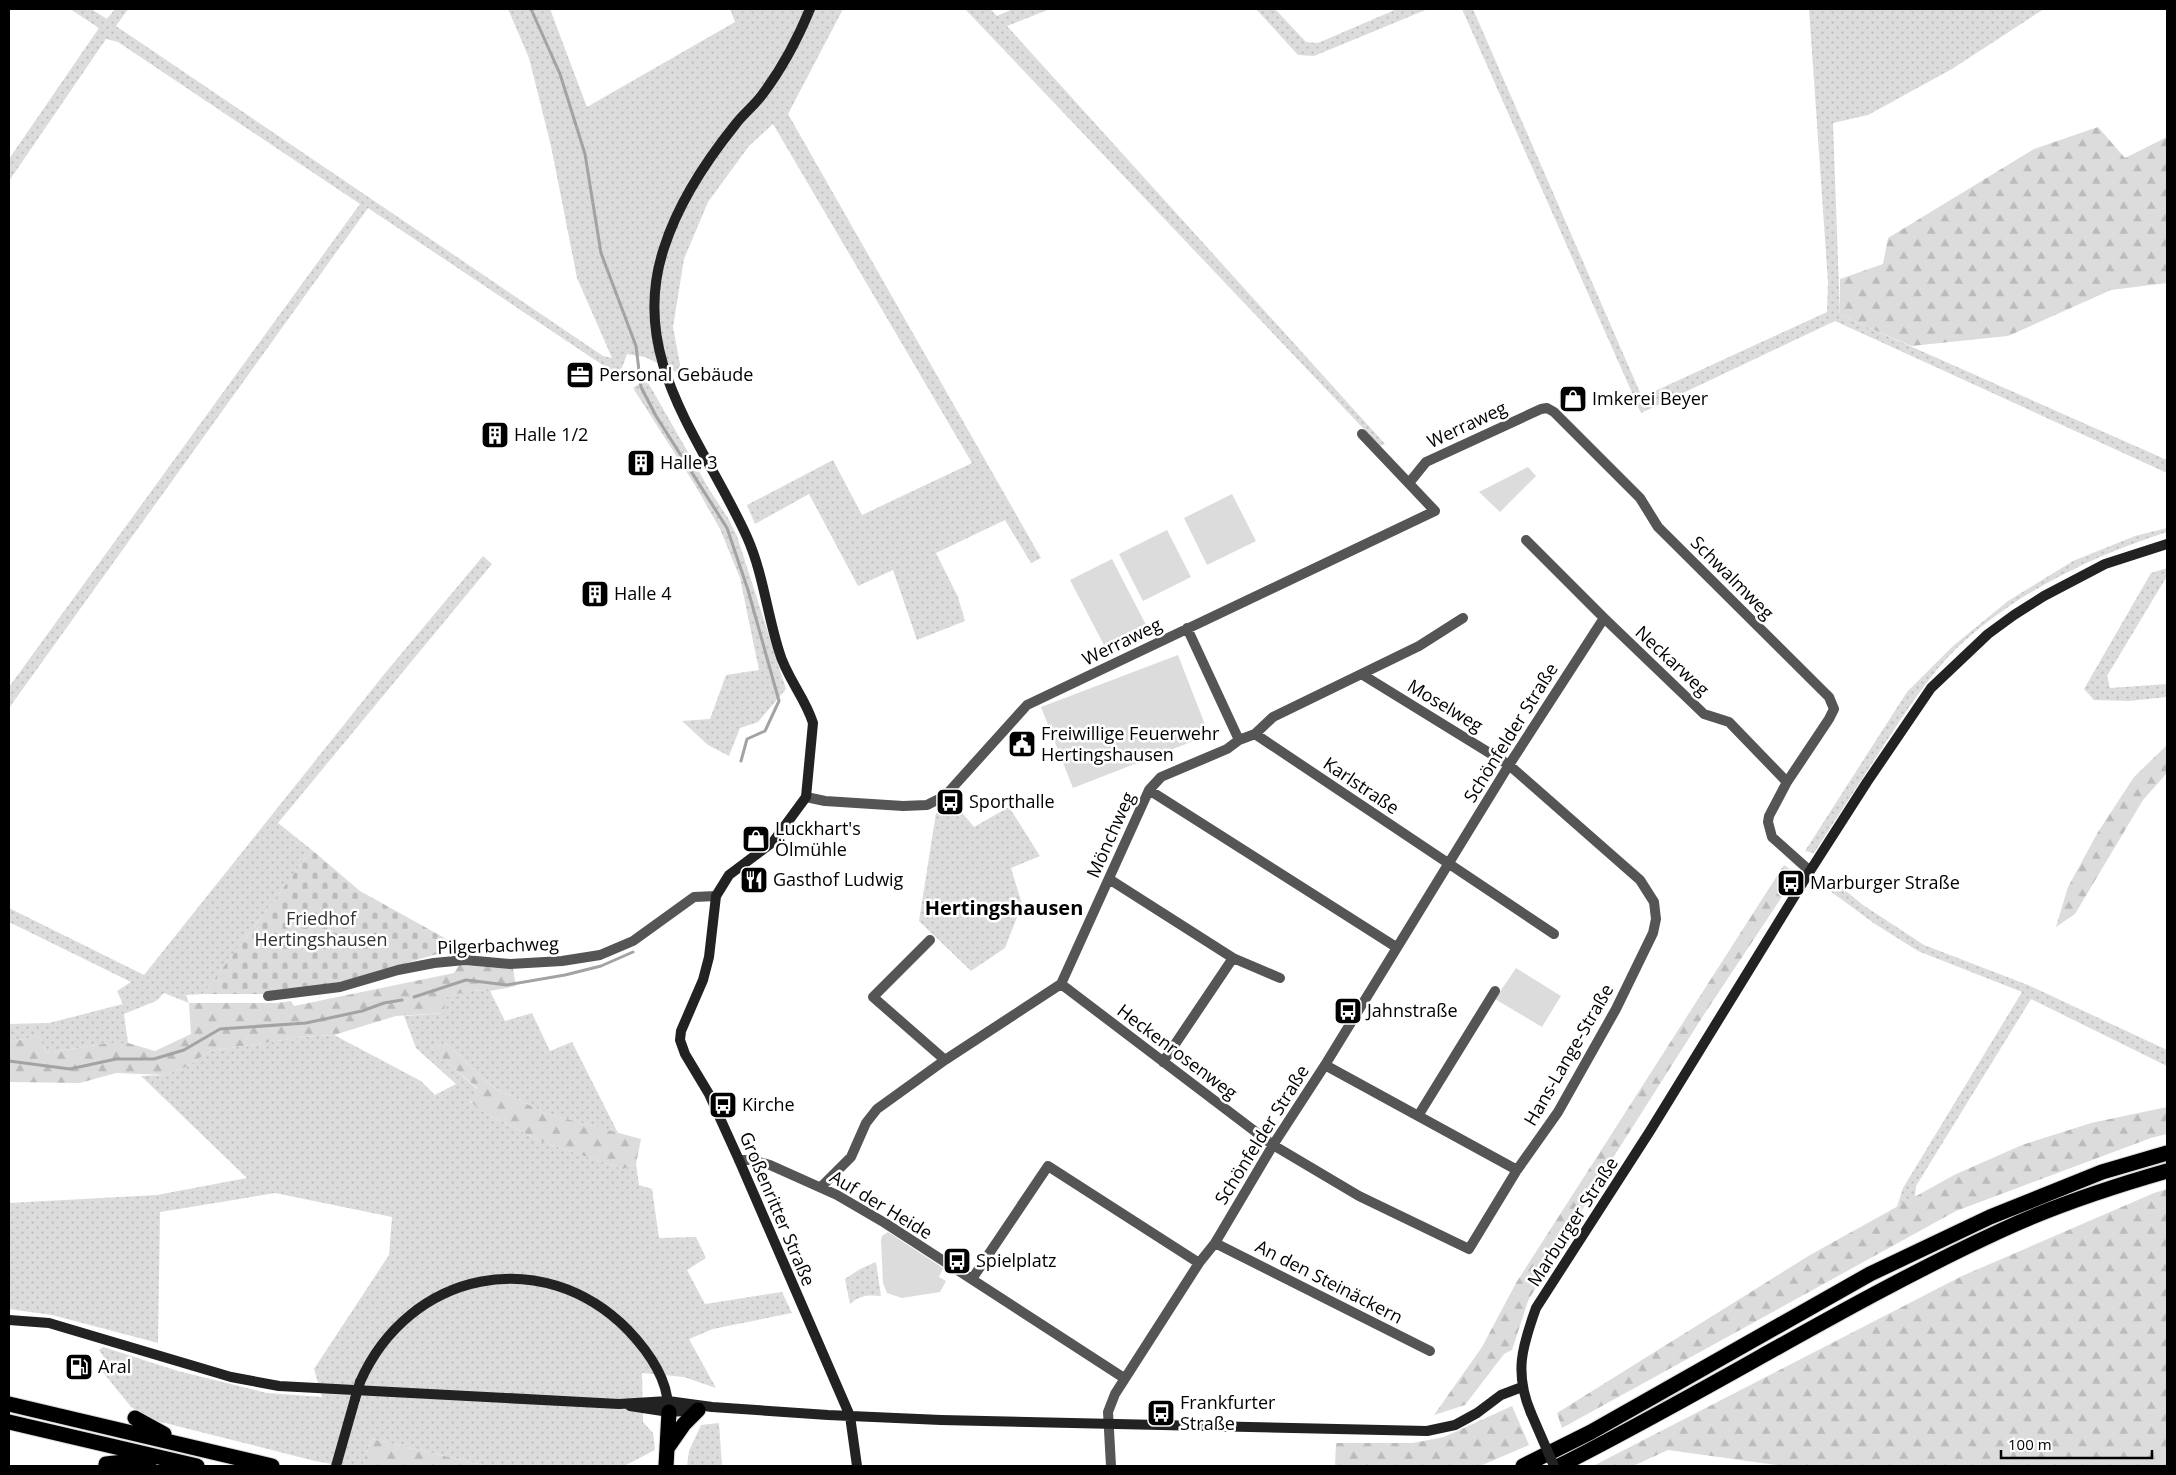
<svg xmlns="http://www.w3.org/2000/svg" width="2176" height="1475" viewBox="0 0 2176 1475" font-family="'Open Sans',sans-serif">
	<defs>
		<pattern id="grass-dots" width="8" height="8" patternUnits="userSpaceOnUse" patternTransform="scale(1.25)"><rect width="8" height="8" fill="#dcdcdc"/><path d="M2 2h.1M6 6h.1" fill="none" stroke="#bbb" stroke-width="1.8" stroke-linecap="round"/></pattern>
		<pattern id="forest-firs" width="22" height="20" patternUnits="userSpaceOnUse" patternTransform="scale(1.25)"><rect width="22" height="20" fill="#dcdcdc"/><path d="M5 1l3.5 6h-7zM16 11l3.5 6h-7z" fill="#bbb"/></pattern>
		<pattern id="cemetery-stones" width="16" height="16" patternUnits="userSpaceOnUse" patternTransform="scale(1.25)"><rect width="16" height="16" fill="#dcdcdc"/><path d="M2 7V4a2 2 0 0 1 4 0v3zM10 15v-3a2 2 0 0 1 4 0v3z" fill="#bbb"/></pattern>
	</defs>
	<rect width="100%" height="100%" fill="#fff"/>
	<!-- grass -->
	<path fill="url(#grass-dots)" d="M70,9H91L107,19L115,9H128L116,26L603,356L612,358L577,278L551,146L529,58L508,9H550L587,107L735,22L730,9H843L788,114L1041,558L1031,563L1005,520L936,553L958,597L965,621L917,640L893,570L858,586L809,494L755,524L747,505L833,460L862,515L972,463L773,124L749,146L708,202L684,259L673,327L682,375L645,357L627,354L619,376L368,208L9,708V687L360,204L118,42L106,39L9,181V159L99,28Z
		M965,9H990L997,16L1013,9H1050L1007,26L1385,444L1380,446Z
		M1256,9H1275L1306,42L1318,43L1397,9H1428L1314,56L1298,55Z
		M1462,9H1473L1642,397L1827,312L1828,282L1809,9H2044L1952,69L1868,115L1833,123L1840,315L2167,460V473L1835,321L1641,413Z
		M646,379L709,489L728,518L737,536L786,689L758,722L740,728L729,756L708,745L682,721L710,719L726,675L759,670L740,578L720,529L695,485L633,388Z
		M2167,528V532C2092,556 2015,593 1957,648C1928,676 1906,712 1884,745C1861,781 1837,817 1814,853L1805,851L1907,692L1953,646L2008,601L2073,561L2135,536Z
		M483,556L492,564L278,823L312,850L203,994L186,995L189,1003L164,993L156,1001L124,1014L128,1043H108L46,1053L39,1036L9,1042V1024L49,1023L123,1004L117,991L131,982L9,922V908L144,975L386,672Z
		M2167,568V576L2107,676L2110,688L2167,684V697L2129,701L2094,700L2084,689L2151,573Z
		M955,804L974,827L1009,807L1040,856L1011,868L1022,904L1005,948L971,971L919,921L936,813Z
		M1835,882L1863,905L1924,945L2028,985L2167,1050V1066L2031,999L1916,1186L1915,1197L1897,1207L1903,1188L2022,992L1918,951L1875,924L1826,888Z
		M471,990L490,991L505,1021L532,1013L550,1051L572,1042L618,1133L545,1113L491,1086L446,1043L432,1048L477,1089L469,1101L478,1109L540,1141L623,1169L636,1164L639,1185L652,1189L659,1238L696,1237L706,1258L687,1270L705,1304L782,1292L792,1313L713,1329L689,1339L716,1388L684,1377L642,1373L643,1422L653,1433L655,1450L624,1466H487L372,1439L362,1466H344L315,1461L153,1420L131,1407L102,1371L109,1365L99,1350L103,1347L178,1371L267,1393L322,1397L314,1369L389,1255L392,1217L275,1193L160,1212L158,1343L52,1315L9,1309V1203L157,1195L247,1178L141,1076L165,1075L186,1067L210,1051L303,1037L334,1035L421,1081L435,1095L456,1084L416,1048L404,1016L444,1013V998Z
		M876,1262L881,1296C868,1295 860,1295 850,1304L845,1279L860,1269Z
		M719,1423L722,1466H687L689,1451L701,1425Z"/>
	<!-- forest -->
	<path fill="url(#forest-firs)" d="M2098,127L2125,158L2167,137V283L2111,290L2008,336L1911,346L1840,315V279L1883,264L1888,238L2034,149Z
		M2167,745V773L2143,800L2075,914L2056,927L2068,887L2098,832L2134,777Z
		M1784,865L1797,874L1705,1013L1611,1161L1528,1301L1512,1350L1504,1354L1465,1405L1434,1415L1482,1347L1516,1283Z
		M459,965L513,969L516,986L490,991L471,990L445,998L444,1013L396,1016L334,1035L303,1037L210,1051L186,1067L165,1075L116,1073L80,1083L9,1082V1042L39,1036L46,1053L108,1043H128L155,1051L191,1034L189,1003H277L291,1001L294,1006L454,973Z
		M446,1043L491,1086L545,1113L641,1139L636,1164L623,1169L540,1141L478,1109L469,1100L477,1088L431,1048Z
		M2167,1107V1134L2151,1138L1956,1211L1562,1428L1557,1413L1810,1255L1954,1175L2022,1145L2091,1123Z
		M2167,1189V1466H1784L1668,1450L1633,1466H1593L1962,1276L2154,1193Z
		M1512,1406L1529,1445L1480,1466H1335L1336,1443H1413L1444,1437Z
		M372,1439L487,1466H362Z"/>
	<!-- cemetery -->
	<path fill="url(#cemetery-stones)" d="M312,850L360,891L450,941L444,952L344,981L269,994H203Z"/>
	<!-- green -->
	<path fill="#dcdcdc" d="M1528,467L1536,476L1500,512L1479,492Z
		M1232,494L1256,541L1207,565L1184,518Z
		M1167,530L1191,577L1143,601L1119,554Z
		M1112,559L1147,627L1105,647L1070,580Z
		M1178,655L1209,735L1073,788L1041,707Z
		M1516,968L1561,996L1542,1027L1495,999Z
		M888,1232L943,1268L939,1277L946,1281L940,1292L902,1298L887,1293L883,1283L881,1240L882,1236Z"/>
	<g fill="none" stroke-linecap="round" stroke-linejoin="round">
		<!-- stream -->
		<path stroke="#a3a3a3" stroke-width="3" d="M531,9L560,74L585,154L601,253L636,346L641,387L656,416L727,528L748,590L779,701L765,731L747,739L741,761
			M414,997L466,980L507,985L565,975L601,966L633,952
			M9,1061L70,1069L116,1059H154L184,1050L220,1029L306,1023L362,1011L384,1003L402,1000"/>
		<defs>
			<path id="highway" d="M9,1404L272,1466
				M135,1418L164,1434
				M9,1422L197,1466
				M668,1447L684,1424L698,1410
				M106,1464L133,1461L149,1463
				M666,1466L669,1412
				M1523,1466L1591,1432L1870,1274L1990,1217L2102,1172L2167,1153
				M1559,1466C1708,1391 1849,1301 2000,1231C2053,1206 2111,1187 2167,1171"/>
		</defs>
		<!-- highway casing -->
		<use href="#highway" stroke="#dbdbdb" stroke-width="17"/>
		<!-- street -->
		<path stroke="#555" stroke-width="10" d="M1409,483L1426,462L1541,409L1547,408L1554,412L1640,498L1658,527L1829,697L1834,709L1829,719L1787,782L1769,816L1768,822L1772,837L1810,871
			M1526,540L1604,618L1704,714L1729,722L1787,782
			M1187,628L1239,740
			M1255,734L1554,934
			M1149,790L1396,947
			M806,797L825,801L903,806L927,805L945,796L1027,705L1435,511L1362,434
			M1109,879L1233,958L1280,978
			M930,940L873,997L945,1060
			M1061,984L1273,1145L1359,1196L1469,1249L1517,1170L1558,1112L1616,1009L1653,933L1656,919L1654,902L1640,880L1509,765L1363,675
			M268,996L340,987L398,970L434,963L465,960L510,964L562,961L600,955L633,941L694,897L716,896
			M1163,1062L1233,958
			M1325,1065L1517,1170
			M1418,1116L1495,991
			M739,1160H752L770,1165L837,1195L885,1223L1124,1378
			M821,1187L851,1157L866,1123L877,1109L945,1060L1061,984L1149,790L1161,777L1227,749L1239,740L1255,734L1273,717L1419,646L1463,618
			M1215,1243L1430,1351
			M972,1279L1048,1166L1199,1263
			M1111,1466L1108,1412L1115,1394L1199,1263L1215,1243L1273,1145L1325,1065L1509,765L1604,618"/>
		<!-- secondary -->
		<path stroke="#222" stroke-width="10" d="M810,9C798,38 781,70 762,95C754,106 743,114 735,125C706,161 678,204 664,248C627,359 704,442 747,537C763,573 767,613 779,651C786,677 805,697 813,723L806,797L773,842L729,875L716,896L709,957L703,980L681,1031L680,1040L685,1054L709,1094L739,1160L850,1416L857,1466
			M9,1320L49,1323L231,1377L279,1386L619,1404L668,1401L712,1407L828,1415L941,1420L1427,1431L1455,1425L1477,1413L1501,1395L1522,1387
			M360,1382C409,1271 542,1243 628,1330C647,1350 667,1377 668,1406
			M630,1406L669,1412L700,1410
			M1531,1413C1514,1373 1522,1347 1536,1308L1650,1131L1810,871L1867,782L1931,688L1988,634L2014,615L2044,596L2105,564L2167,544
			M336,1466L355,1399"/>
		<!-- highway -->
		<use href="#highway" stroke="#000" stroke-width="15"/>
		<!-- secondary-bridge -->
		<path stroke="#222" stroke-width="10" d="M355,1399L360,1382
			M1531,1413L1554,1466"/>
	</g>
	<!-- icons -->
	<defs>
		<symbol id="office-square" viewBox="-11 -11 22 22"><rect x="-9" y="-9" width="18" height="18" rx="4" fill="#000" stroke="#fff"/><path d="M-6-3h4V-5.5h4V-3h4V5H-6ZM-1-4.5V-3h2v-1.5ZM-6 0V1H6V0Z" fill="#fff"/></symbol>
		<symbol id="shop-square" viewBox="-11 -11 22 22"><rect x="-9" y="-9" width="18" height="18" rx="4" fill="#000" stroke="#fff"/><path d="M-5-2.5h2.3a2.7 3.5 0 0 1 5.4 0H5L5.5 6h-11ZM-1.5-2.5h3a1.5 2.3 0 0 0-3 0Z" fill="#fff"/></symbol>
		<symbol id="building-square" viewBox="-11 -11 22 22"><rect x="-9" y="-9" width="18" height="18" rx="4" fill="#000" stroke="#fff"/><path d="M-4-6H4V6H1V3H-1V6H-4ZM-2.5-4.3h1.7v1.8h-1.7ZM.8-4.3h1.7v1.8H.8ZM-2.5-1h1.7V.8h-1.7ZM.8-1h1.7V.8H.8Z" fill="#fff"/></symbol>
		<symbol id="civic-square" viewBox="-11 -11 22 22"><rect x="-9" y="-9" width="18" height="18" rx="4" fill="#000" stroke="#fff"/><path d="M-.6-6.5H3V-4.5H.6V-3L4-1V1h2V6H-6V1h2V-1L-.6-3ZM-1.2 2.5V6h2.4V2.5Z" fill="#fff"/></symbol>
		<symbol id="bus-square" viewBox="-11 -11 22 22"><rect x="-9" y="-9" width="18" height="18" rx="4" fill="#000" stroke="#fff"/><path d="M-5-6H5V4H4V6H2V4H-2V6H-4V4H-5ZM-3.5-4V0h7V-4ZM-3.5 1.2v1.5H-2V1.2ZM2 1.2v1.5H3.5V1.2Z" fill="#fff"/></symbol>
		<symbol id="restaurant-square" viewBox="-11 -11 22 22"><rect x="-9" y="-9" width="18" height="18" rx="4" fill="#000" stroke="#fff"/><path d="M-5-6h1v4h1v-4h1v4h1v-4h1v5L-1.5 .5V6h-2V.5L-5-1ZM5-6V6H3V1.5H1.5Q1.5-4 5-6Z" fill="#fff"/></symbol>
		<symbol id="fuel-square" viewBox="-11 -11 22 22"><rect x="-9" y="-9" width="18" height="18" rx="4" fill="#000" stroke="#fff"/><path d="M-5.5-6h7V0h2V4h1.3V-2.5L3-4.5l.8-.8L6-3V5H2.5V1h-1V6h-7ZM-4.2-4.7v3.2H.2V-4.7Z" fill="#fff"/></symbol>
	</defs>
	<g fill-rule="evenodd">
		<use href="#office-square" x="564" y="359" width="32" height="32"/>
		<use href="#shop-square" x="1557" y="383" width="32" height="32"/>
		<use href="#building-square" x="479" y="419" width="32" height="32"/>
		<use href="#building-square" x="625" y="447" width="32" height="32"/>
		<use href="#building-square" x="579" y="578" width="32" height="32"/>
		<use href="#civic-square" x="1006" y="728" width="32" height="32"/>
		<use href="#bus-square" x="934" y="786" width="32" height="32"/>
		<use href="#shop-square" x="740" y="823" width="32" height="32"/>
		<use href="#restaurant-square" x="738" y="864" width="32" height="32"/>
		<use href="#bus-square" x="1775" y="867" width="32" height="32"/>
		<use href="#bus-square" x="1332" y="995" width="32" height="32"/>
		<use href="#bus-square" x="707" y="1089" width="32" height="32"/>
		<use href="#bus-square" x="941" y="1245" width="32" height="32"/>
		<use href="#fuel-square" x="63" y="1351" width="32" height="32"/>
		<use href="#bus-square" x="1145" y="1397" width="32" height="32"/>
	</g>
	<g text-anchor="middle" stroke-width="5" stroke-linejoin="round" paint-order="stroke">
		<!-- poi labels -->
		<g font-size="18" fill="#000" stroke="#fff" text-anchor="start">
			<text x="599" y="381">Personal Gebäude</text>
			<text x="1592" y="405">Imkerei Beyer</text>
			<text x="514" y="441">Halle 1/2</text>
			<text x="660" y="469">Halle 3</text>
			<text x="614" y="600">Halle 4</text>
			<text x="1041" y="740">Freiwillige Feuerwehr<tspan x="1041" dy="21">Hertingshausen</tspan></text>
			<text x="969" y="808">Sporthalle</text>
			<text x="775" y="835">Luckhart's<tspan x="775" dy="21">Ölmühle</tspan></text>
			<text x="773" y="886">Gasthof Ludwig</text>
			<text x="1810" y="889">Marburger Straße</text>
			<text x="1367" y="1017">Jahnstraße</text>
			<text x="742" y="1111">Kirche</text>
			<text x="976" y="1267">Spielplatz</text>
			<text x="98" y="1373">Aral</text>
			<text x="1180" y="1409">Frankfurter<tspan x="1180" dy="21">Straße</tspan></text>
		</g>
		<!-- street labels -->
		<g font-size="18" fill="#000" stroke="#fff">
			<text transform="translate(1467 425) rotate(-25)" y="6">Werraweg</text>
			<text transform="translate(1732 578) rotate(45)" y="6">Schwalmweg</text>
			<text transform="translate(1122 642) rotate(-26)" y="6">Werraweg</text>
			<text transform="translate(1672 661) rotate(43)" y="6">Neckarweg</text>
			<text transform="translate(1445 706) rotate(31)" y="6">Moselweg</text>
			<text transform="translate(1511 733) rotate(-58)" y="6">Schönfelder Straße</text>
			<text transform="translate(1361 786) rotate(34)" y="6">Karlstraße</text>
			<text transform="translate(1111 835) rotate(-66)" y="6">Mönchweg</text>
			<text transform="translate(498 946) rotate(-2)" y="6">Pilgerbachweg</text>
			<text transform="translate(1177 1052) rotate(37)" y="6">Heckenrosenweg</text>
			<text transform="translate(1569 1055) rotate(-60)" y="6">Hans-Lange-Straße</text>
			<text transform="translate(1262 1135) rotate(-58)" y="6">Schönfelder Straße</text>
			<text transform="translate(881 1205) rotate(31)" y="6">Auf der Heide</text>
			<text transform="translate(777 1209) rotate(67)" y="6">Großenritter Straße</text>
			<text transform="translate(1573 1222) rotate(-57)" y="6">Marburger Straße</text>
			<text transform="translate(1329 1282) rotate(27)" y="6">An den Steinäckern</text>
		</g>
		<!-- park labels -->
		<g font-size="18" fill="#333" stroke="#fff">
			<text x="321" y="925">Friedhof<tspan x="321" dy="21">Hertingshausen</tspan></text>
		</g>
		<!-- quarter labels -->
		<g font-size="20" font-weight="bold" fill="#000" stroke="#fff">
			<text x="1004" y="915">Hertingshausen</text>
		</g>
	</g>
	<!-- border -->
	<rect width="2176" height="1475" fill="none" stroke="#000000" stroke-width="20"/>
	<!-- scale -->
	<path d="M2001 1450v8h151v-8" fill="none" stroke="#000000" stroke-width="2.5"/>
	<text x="2008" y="1450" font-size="15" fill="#000000" stroke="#ffffff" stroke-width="4" paint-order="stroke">100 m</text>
</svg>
